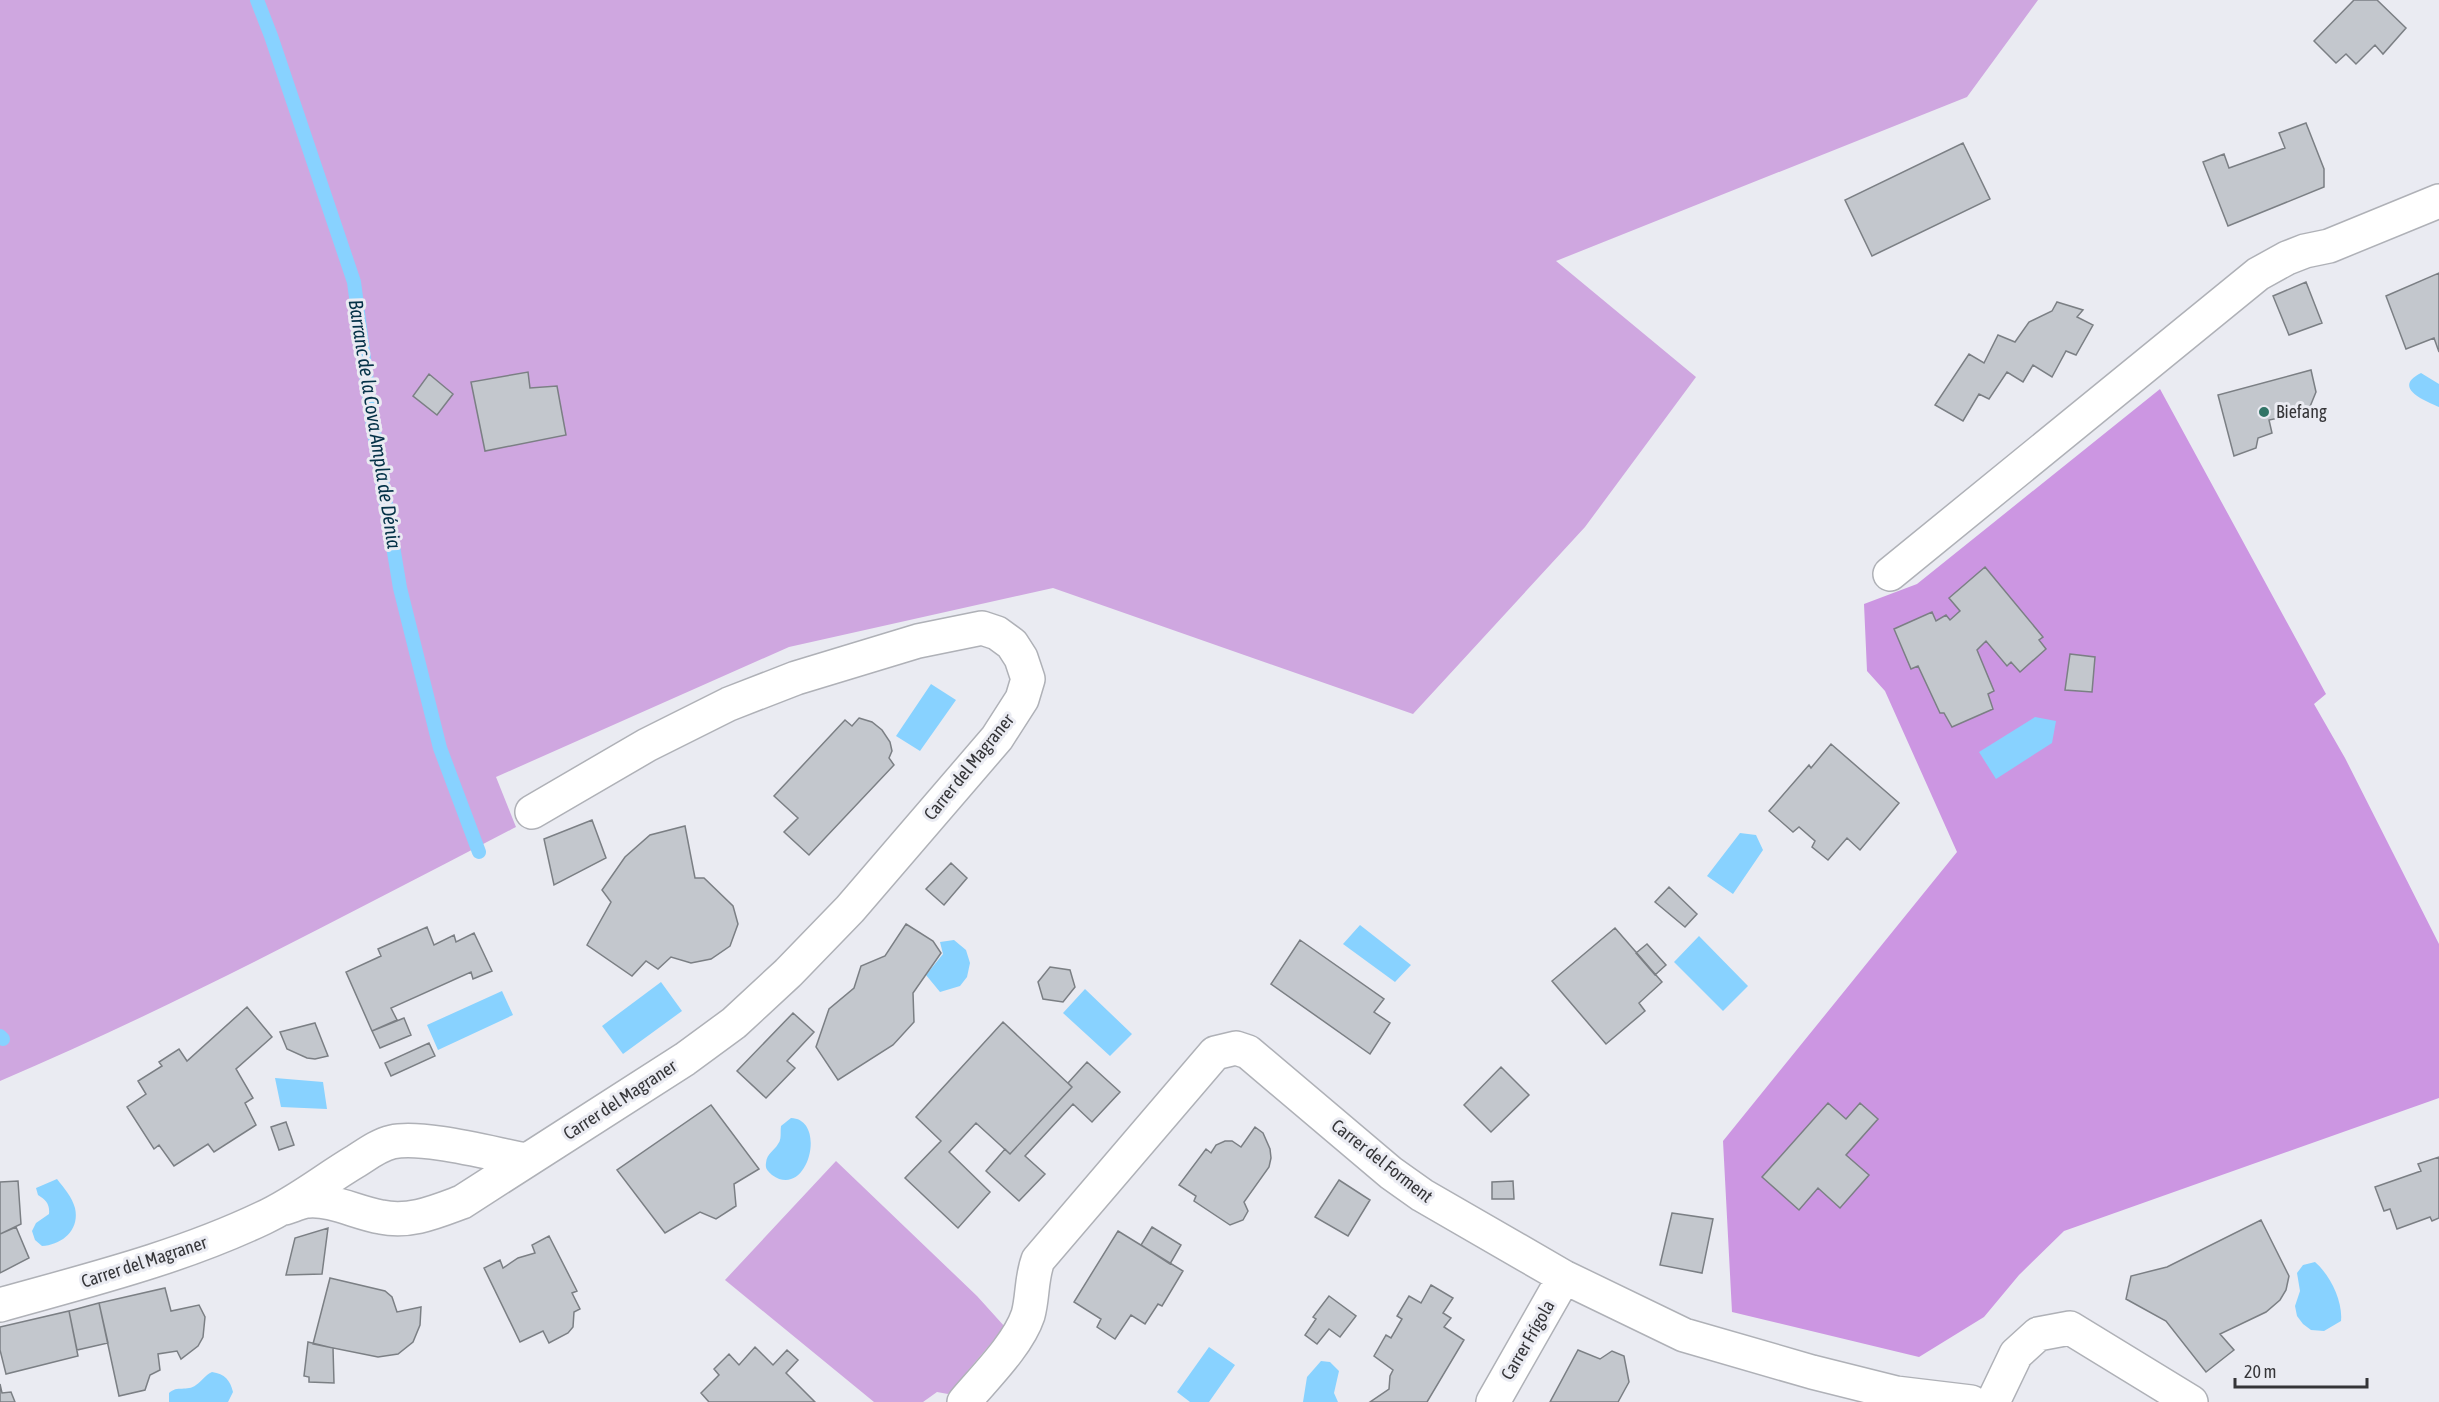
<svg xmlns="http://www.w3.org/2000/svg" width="2439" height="1402" viewBox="0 0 2439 1402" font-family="'Asap Condensed',sans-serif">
	<rect width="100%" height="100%" fill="#eaebf2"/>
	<!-- green -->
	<path fill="#cfa7e0" d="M0,0H2038L1967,97L1556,261L1696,377L1585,527L1413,714L1053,588L789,647L496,777L516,827C346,915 176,1006 0,1081Z
		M836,1161L977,1296L1005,1327L948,1394L937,1392L923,1402H874L725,1280Z"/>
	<!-- forest -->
	<path fill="#cc96e2" d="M2160,389L2326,694L2314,704L2345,758L2439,944V1098L2064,1231L2019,1275L1984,1317L1919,1357L1732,1312L1723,1141L1957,852L1885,691L1867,671L1864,604L1917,584Z"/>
	<!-- water -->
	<path fill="#88d2ff" d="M2421,373L2439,384V407C2426,401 2391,388 2421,373Z
		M931,684L956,700L920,751L896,736Z
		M2035,717L2056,721L2052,743L1996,779L1979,752Z
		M1740,833L1756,835L1763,850L1733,894L1707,876Z
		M1360,925L1411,965L1395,982L1343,944Z
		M1699,936L1748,986L1723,1011L1674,962Z
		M954,940L966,950L970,963L967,977L960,986L940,992L926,975L943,954L940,942Z
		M661,982L682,1011L623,1054L602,1026Z
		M1085,989L1132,1034L1110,1056L1063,1013Z
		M502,991L513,1015L438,1050L427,1025Z
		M275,1078L323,1082L327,1109L281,1107Z
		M791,1118C828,1119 808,1201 772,1175C768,1171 765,1169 766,1163C767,1153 774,1151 778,1144C782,1139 780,1132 781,1126Z
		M57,1179C64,1188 72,1197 75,1208C80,1230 62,1245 42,1246L35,1240L32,1231L36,1223L49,1214C50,1204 46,1200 38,1195L36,1188Z
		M2315,1262C2330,1275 2343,1301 2341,1321L2324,1331L2311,1330L2303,1324L2297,1316L2295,1306L2300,1291L2297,1273L2303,1265Z
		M1209,1347L1235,1365L1209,1402H1190L1177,1392Z
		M1321,1361L1330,1362L1339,1371L1334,1393L1338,1402H1303L1307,1377Z
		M212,1372C225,1374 230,1380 233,1392L228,1402H169V1393C177,1385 187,1392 196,1385C202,1381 205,1375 212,1372Z"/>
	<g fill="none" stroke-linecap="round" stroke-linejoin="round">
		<!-- stream -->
		<path stroke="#88d2ff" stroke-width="14" d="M257,0L271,36L354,282L372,420L400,588L440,748L479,852
			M0,1036L3,1039"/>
	</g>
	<!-- building -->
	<path fill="#c3c7cd" stroke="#7b7f84" stroke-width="1.5" d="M2354,0H2377L2406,28L2383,54L2375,45L2356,64L2346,54L2336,63L2314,41Z
		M2306,123L2324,169V187L2228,226L2203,162L2224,154L2229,168L2285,148L2279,133Z
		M1963,143L1990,199L1872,256L1845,200Z
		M2439,273V352L2434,338L2406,349L2386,296Z
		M2306,282L2322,323L2289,335L2273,296Z
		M2057,302L2083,310L2077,317L2093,325L2076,355L2066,351L2052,377L2033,365L2023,382L2007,372L1989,399L1979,394L1963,421L1935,405L1969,354L1984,363L1998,335L2015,342L2029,322L2052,311Z
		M2311,370L2316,392L2309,409L2296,419L2293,415L2269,420L2272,433L2258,438L2256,448L2234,456L2218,395Z
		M528,372L530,388L557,386L566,435L485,451L471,382Z
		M429,374L453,394L437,415L413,396Z
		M1985,567L2043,637L2039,640L2046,649L2020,672L2011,662L2007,666L1986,641L1977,650L1994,691L1988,694L1993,709L1952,727L1944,713H1940L1918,666L1911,669L1894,629L1932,612L1936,621L1946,615L1950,620L1960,611L1949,598Z
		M2070,654L2095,657L2092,692L2065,690Z
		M859,718L872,722L882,730L890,742L892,751L889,758L894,765L809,855L784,832L798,818L774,796L845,720L852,726Z
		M1831,744L1899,803L1860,850L1847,838L1828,860L1812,847L1815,841L1799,827L1793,832L1769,811L1809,765L1811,768Z
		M592,820L606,858L554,885L544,839Z
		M685,826L695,878H704L733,906L738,924L730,946L711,959L691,963L671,957L658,969L646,961L632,976L587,945L611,902L602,890L625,857L650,835Z
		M951,863L967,878L944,905L926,889Z
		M1669,887L1697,914L1685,927L1655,902Z
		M906,924L933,941L941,953L913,993L914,1022L893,1045L838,1080L816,1047L829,1009L854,988L861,966L885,956Z
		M427,927L434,945L454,935L456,942L474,933L492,971L473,979L471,972L391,1008L397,1020L372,1031L346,972L381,956L378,949Z
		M1615,928L1662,982L1639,1003L1645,1011L1606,1044L1552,981Z
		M1300,940L1384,999L1374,1012L1390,1023L1370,1054L1271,984Z
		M1647,944L1666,965L1655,975L1636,953Z
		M1050,967L1070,970L1075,987L1063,1002L1043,999L1038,982Z
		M247,1007L272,1037L236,1069L253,1098L245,1103L256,1125L214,1152L208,1144L174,1166L159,1145L154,1149L127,1107L146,1094L138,1081L162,1066L159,1062L179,1049L187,1061Z
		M793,1013L814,1032L787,1061L795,1068L766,1098L737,1071Z
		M404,1018L411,1035L380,1048L372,1031Z
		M1003,1022L1072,1087L1010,1154L976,1123L949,1152L990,1192L958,1228L905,1178L941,1141L916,1117Z
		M315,1023L328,1056L315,1059L307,1058L287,1049L280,1032Z
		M429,1043L435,1056L391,1076L385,1063Z
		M1087,1062L1120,1092L1092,1122L1073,1104L1025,1156L1045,1174L1019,1201L986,1171L1005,1149L1010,1154L1072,1087L1068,1083Z
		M1501,1067L1529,1095L1491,1132L1464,1105Z
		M1828,1103L1846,1119L1860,1103L1878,1119L1846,1155L1869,1175L1840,1208L1818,1188L1799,1210L1762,1177Z
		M711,1105L759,1169L734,1184L736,1206L716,1219L700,1212L665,1233L617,1170Z
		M286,1122L294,1145L279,1150L271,1127Z
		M1255,1127L1263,1133L1270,1149L1271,1158L1269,1167L1244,1202L1248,1211L1243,1220L1230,1225L1194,1201L1196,1196L1179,1185L1206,1149L1211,1153L1216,1145L1225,1141H1232L1241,1147Z
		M2439,1157V1218L2432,1221L2430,1217L2397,1229L2390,1209L2384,1211L2375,1187L2421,1171L2418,1164Z
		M1339,1180L1370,1200L1348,1236L1315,1217Z
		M18,1181L21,1224L0,1234V1182Z
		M1513,1181L1514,1199H1492V1182Z
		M1672,1213L1713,1219L1702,1273L1660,1265Z
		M2261,1220L2289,1276L2286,1290L2280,1300L2266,1312L2220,1334L2234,1350L2206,1372L2166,1321L2126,1299L2131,1276L2167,1267Z
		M16,1227L29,1258L0,1273V1234Z
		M1152,1227L1181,1245L1170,1264L1141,1245Z
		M328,1228L322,1274L286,1275L295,1238Z
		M1118,1231L1183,1271L1162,1306L1158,1304L1145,1324L1131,1315L1115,1339L1097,1327L1101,1319L1074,1302Z
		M549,1236L577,1291L572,1293L580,1309L574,1312L573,1327L568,1333L549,1343L543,1331L520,1342L484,1268L500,1260L503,1268L518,1258L535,1253L532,1245Z
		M330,1278L385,1291L392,1297L397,1312L421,1307L420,1325L413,1342L398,1354L378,1357L313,1344Z
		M1431,1285L1453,1298L1443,1313L1451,1318L1444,1327L1464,1340L1427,1402H1370L1389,1389L1390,1376L1393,1370L1374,1356L1386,1335L1391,1338L1402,1319L1397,1316L1409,1296L1421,1303Z
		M165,1288L171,1311L199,1305L205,1317L203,1337L198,1346L181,1359L177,1351L158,1354L160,1370L150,1375L145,1390L119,1396L99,1303Z
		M1329,1296L1356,1316L1340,1337L1329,1329L1317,1344L1305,1335L1316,1319L1313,1317Z
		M99,1303L108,1343L77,1350L69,1311Z
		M69,1311L78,1356L6,1374L0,1350V1327Z
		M308,1342L333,1348L334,1383L309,1382V1377L304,1376Z
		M755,1347L773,1365L787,1350L798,1360L786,1373L815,1402H709L701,1393L719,1375L714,1369L729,1354L739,1365Z
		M1578,1350L1600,1359L1612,1351L1624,1356L1629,1382L1618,1402H1550Z
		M0,1384L2,1393L11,1392L15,1402H0Z"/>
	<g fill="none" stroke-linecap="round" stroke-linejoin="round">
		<defs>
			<path id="minor" d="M1890,574L2258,274L2287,258L2305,251L2329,246L2439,201
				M285,1208C292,1206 300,1202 308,1201C332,1199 357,1213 381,1217C410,1223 435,1212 462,1202L685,1059L734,1023L788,973L850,909L997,738L1022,699L1028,679L1021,658L1012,644L997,633L982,628L918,641L796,678L729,704L647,745L532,812
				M0,1305C89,1280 179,1258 263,1218C296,1203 324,1180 356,1161C367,1154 379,1145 392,1142C422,1135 493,1154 526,1160
				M964,1402C984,1378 1018,1345 1028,1315C1033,1297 1031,1279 1038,1260L1215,1053L1236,1048L1248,1052L1391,1173L1422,1195L1564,1277L1684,1335L1812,1372L1896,1393L1971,1402
				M1493,1402L1564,1277
				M1993,1402L2016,1354L2038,1334L2070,1328L2191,1402"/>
		</defs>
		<!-- minor casing -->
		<use href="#minor" stroke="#afb1b7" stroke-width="36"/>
		<!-- minor -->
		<use href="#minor" stroke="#fff" stroke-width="33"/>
	</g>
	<!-- markers -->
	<circle fill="#317466" stroke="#eaebf2" stroke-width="2" cx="2264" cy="412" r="6"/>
	<g text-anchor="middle" stroke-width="6" stroke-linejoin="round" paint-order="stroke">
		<!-- poi labels -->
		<g font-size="18" fill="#353538" stroke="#eaebf2" text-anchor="start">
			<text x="2276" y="418">Biefang</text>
		</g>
		<!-- street labels -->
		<g font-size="18" fill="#353538" stroke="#eaebf2">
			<text transform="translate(969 767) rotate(-51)" y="6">Carrer del Magraner</text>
			<text transform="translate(620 1100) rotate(-33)" y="6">Carrer del Magraner</text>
			<text transform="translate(1382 1161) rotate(38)" y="6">Carrer del Forment</text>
			<text transform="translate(144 1262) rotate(-18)" y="6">Carrer del Magraner</text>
			<text transform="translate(1528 1340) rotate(-60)" y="6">Carrer Frígola</text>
		</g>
		<!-- water labels -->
		<g font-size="20" font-style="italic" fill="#043147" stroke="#eaebf2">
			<text transform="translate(375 424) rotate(81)" y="7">Barranc de la Cova Ampla de Dénia</text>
		</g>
	</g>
	<!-- scale -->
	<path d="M2235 1378v9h132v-9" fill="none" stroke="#353538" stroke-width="3"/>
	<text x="2244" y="1378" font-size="18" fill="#353538" stroke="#eaebf2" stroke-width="4.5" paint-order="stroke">20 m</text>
</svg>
